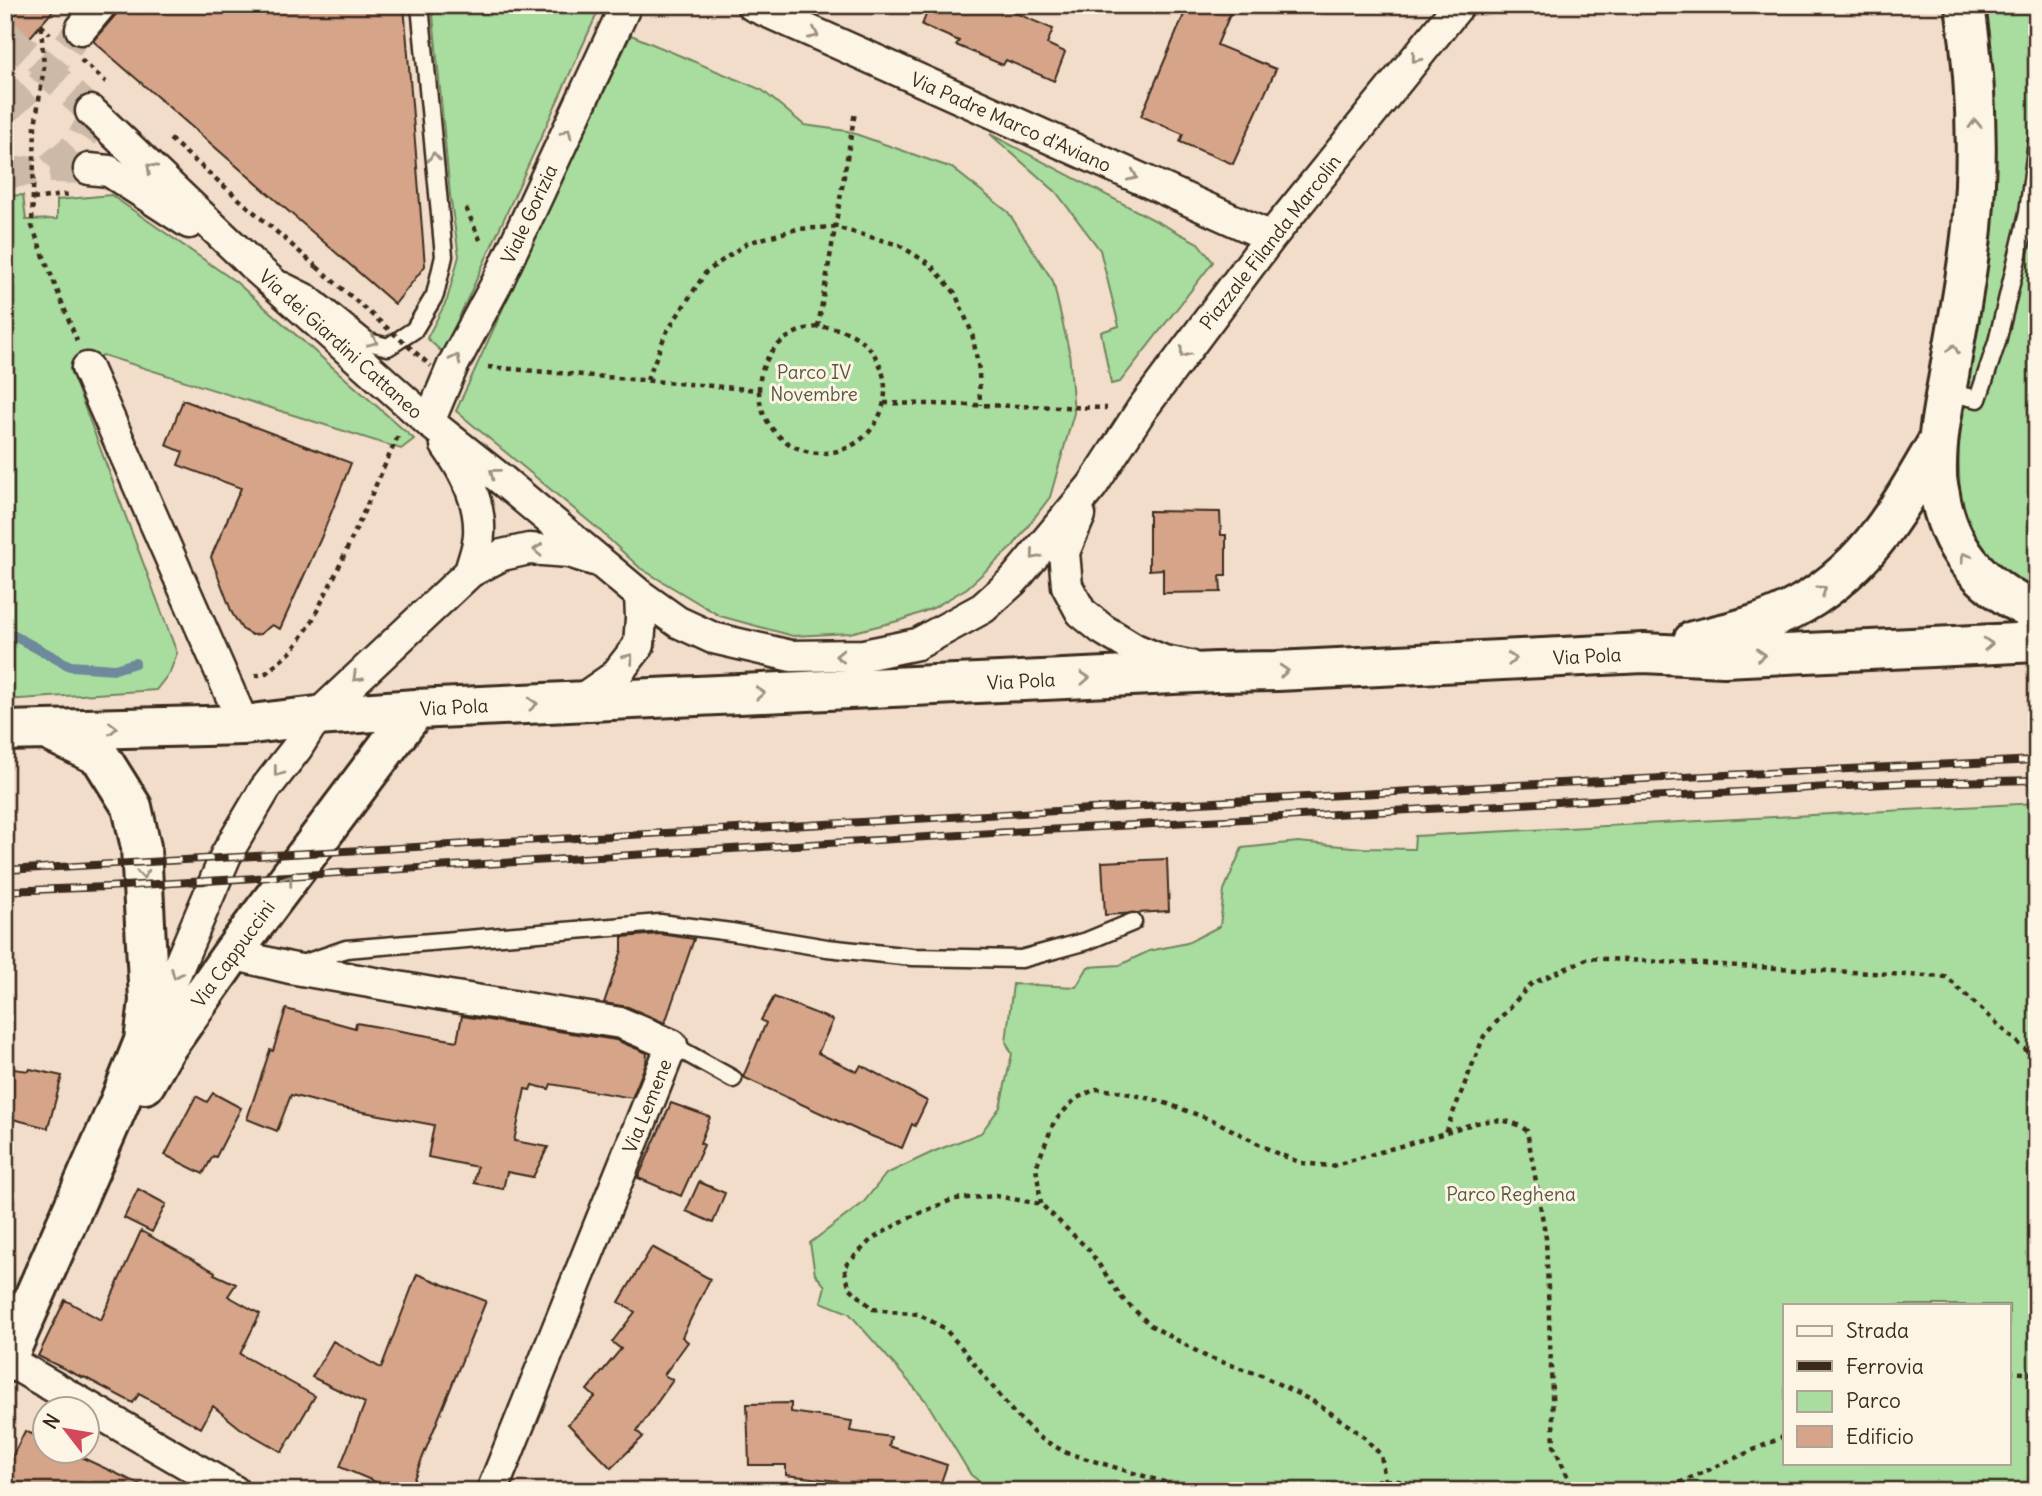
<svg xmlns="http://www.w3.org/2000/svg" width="2042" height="1496" viewBox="0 0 2042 1496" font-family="Delius,sans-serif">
	<rect width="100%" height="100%" fill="#f1ddc9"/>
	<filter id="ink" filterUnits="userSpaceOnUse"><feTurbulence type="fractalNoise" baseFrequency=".0143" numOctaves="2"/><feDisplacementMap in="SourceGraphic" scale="14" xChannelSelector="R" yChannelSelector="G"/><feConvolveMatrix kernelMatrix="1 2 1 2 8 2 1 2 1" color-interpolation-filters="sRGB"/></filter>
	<g filter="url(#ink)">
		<!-- green -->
		<path fill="#a8dd9f" stroke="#72845e" stroke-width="2" fill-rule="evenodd" d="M432,5H601L443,353L427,338L447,300L459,256L450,195Z
			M1981,5H2037V593L2014,584L1981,552L1960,507L1958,432L1988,217L1994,98Z
			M631,35L762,90L804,125L847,131L952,168L1008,212L1053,281L1069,351L1074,413L1050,497L1013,546L967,588L933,608L902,620L850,633L793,636L720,616L640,568L597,528L456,411L547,212Z
			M990,134L1198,243L1213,262L1120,382L1111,384L1101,332L1119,326L1100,250L1056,192Z
			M23,195L26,220L57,219V200L111,195L236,282L414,439L401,449L103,355L70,368L177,653L170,672L156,690L5,700V196Z
			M2037,803V1491H993L971,1475L926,1401L849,1313L821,1302L825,1286L815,1274L810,1243L863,1203L886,1174L935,1151L981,1133L1000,1107L1012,1054L1006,1042L1013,984L1076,987L1088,967L1120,965L1149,951L1187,943L1220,926L1224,890L1242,848L1298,842L1363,848L1414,849L1415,836ZM1785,1305H2009V1463H1785Z"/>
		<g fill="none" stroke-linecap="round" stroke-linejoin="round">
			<!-- stream -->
			<path stroke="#6e899b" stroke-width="10" d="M5,631L70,666L115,669L135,663"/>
		</g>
		<!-- building -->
		<path fill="#d6a589" stroke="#3b2a1e" stroke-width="2" d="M5,5H58L5,66Z
			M124,5H404L425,266L395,304L93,41Z
			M930,5H997L1053,29L1047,44L1065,52L1054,81L1006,60L1003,65L956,45L959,41L922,25Z
			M1188,5H1213L1231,12L1217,45L1276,69L1233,164L1180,142L1183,134L1141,116Z
			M183,400L351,463L321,538L280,629L272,625L260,634L252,635L242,629L232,613L211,557L241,488L178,465L183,452L166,445Z
			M1149,511L1220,512L1221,535H1226V576H1220L1221,592L1163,593V569L1149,570Z
			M1167,859L1169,911L1105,915L1102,862Z
			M660,934L694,939L665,1023L628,1007L604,1003L622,950V937Z
			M774,997L833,1020L818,1053L857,1072L861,1065L927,1101L915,1126L912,1124L902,1148L866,1134L743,1077L766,1023L761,1020Z
			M286,1009L355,1028L356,1023L457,1041L462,1016L616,1040L647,1053L646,1063L632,1098L551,1084L549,1089L532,1085L530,1090L525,1089L514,1141L548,1147L533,1177L507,1172L503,1189L474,1183L477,1167L428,1157L434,1125L337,1107L291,1095L277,1131L247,1119L270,1050L273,1051Z
			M13,1069L29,1071L30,1069L62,1076L48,1128L5,1117Z
			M213,1093L241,1108L216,1157L213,1156L203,1174L165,1155L196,1096L207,1102Z
			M671,1103L710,1117L700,1143L704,1145L681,1196L638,1178Z
			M699,1182L725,1193L713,1223L686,1211Z
			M138,1189L166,1204L152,1232L124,1218Z
			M141,1231L215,1272L214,1274L236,1284L228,1296L260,1314L240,1354L315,1396L282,1452L240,1428L213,1406L201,1428L139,1394L133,1403L84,1377L83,1378L38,1356L65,1300L101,1320Z
			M652,1247L710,1279L682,1337L688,1342L664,1375L673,1380L637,1431L643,1437L611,1468L568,1424L595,1397L587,1390L621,1349L612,1342L635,1312L619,1302Z
			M417,1274L486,1301L409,1491H397L340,1467L365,1403L312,1377L333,1341L381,1368Z
			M791,1403V1412L852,1421L850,1431L891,1437L889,1446L947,1465L938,1491H838V1481L786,1475V1465H749L747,1404Z
			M25,1431L46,1440V1451H68L154,1491H5V1471Z"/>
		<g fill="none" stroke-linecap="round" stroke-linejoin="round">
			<!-- street-tunnel -->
			<path stroke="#cdb9a7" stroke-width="30" stroke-dasharray="30 15" stroke-linecap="butt" d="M5,34L91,111
				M5,110L47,71L81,29
				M50,168L78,145L90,124
				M5,174L50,168L89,169"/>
			<defs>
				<path id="lane" d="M2037,5V6
					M284,281L310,294L369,342L388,347L414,330L435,295L444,256L420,5
					M1946,392L1978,399L1997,342L2028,213L2037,141
					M299,965L346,949L660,923L731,932L827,948L912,957L1021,959L1087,941L1133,922
					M672,1045L733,1079"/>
				<path id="street" d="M752,5L1271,237
					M81,29L101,5
					M91,111L254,266L429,422L502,480L640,595L678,622L713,638L791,656L864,655L917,644L983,608L1014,580L1092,486L1142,409L1271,237L1459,5
					M89,169L109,171L189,223
					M87,368L244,725
					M429,422L453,365L498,281L626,5
					M446,445C464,470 481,501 479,534C479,546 473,560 470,572
					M1080,515L1064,552L1067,586L1081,612L1102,629L1135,649L1164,661L1190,666
					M579,701L615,676L639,645L641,618L640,595
					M232,954L290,968L449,996L621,1023L672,1045L492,1491
					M151,1027L165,998L226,855L265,789L297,748L317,716L470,572L502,555L529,549L569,552L594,560
					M7,1360L234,1491"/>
				<path id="secondary" d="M1965,5C1976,79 1979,154 1972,228C1967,277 1957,326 1949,375C1943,408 1936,441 1937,475C1937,484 1940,492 1941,501C1953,557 1987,589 2037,613
					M1693,641C1726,633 1760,626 1791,610C1865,572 1897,512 1937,443
					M5,731L244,725L317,716L416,709L1216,672L1277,671L1644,653L1724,657L2037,642
					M145,1084L165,1049L232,954L416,709
					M5,1363L118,1106L144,1041L149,1001L141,847L132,807L100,756L50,732"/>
			</defs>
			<!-- lane casing -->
			<use href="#lane" stroke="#3b2a1e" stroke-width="21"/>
			<!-- street casing -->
			<use href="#street" stroke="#3b2a1e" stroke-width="35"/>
			<!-- secondary casing -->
			<use href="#secondary" stroke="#3b2a1e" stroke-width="44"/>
			<!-- path -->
			<path stroke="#3b2a1e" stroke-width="4.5" stroke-dasharray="5 5" stroke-linecap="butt" d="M41,25L50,34
				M41,26L44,67L35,126L32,226L77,341
				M81,60L106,82
				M170,139L317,267
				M33,199L71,194
				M466,208L481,242
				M818,327L855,112
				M759 390a63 63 0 1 1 126 0a63 63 0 1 1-126 0Z
				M488,367L759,390
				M647,380L666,333L706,272L747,243L797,229L835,227L899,245L931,265L955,293L972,333L979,370L980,405
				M884,403L1107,408
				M255,676L266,673L292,651L310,625L338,569L398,436
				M1446,1132C1473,1124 1503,1111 1527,1131L1546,1238L1554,1446L1574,1491
				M1041,1204L1036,1167L1054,1122L1075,1099L1096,1089L1117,1091L1160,1101L1217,1122L1274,1152L1301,1163L1332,1166L1445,1133L1484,1036L1531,984L1589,958L1946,977L2037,1060
				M2009,1372L2037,1374
				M1194,1491L1067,1453L1038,1437L1012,1411L961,1347L944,1328L918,1314L873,1309L849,1287L844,1267L872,1239L908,1218L954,1199L996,1196L1041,1204L1089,1250L1122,1298L1150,1325L1207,1357L1261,1375L1314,1402L1344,1422L1364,1437L1381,1455L1385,1481
				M1348,1491C1363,1480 1386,1478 1404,1482C1411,1483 1418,1488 1425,1491
				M1661,1491L1785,1436"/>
			<!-- lane -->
			<use href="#lane" stroke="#fcf5e5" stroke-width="16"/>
			<!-- street -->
			<use href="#street" stroke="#fcf5e5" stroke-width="30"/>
			<!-- secondary -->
			<use href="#secondary" stroke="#fcf5e5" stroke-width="38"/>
			<defs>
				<path id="rail" d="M5,870L1518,785L2037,760
					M5,891L107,887L1026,831L1903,783L2037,780"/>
			</defs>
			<!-- rail casing -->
			<use href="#rail" stroke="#3b2a1e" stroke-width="8"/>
			<!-- rail -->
			<use href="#rail" stroke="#fcf5e5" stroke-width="5" stroke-dasharray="16" stroke-linecap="butt"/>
			<!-- path-bridge -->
			<path stroke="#3b2a1e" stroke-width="4.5" stroke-dasharray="5 5" stroke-linecap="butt" d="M317,267L431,366"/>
		</g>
		<!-- one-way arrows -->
		<defs><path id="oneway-chevron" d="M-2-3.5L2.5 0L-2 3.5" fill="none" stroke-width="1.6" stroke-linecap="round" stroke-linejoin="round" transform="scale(1.75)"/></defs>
		<g stroke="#9c9082">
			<use href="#oneway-chevron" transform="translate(814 34) rotate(25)"/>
			<use href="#oneway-chevron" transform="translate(1416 58) rotate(129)"/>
			<use href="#oneway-chevron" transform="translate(1975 124) rotate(-91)"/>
			<use href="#oneway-chevron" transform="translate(567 133) rotate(-65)"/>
			<use href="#oneway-chevron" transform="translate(434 157) rotate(-95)"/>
			<use href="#oneway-chevron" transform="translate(151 168) rotate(-136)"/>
			<use href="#oneway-chevron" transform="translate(1133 176) rotate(24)"/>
			<use href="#oneway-chevron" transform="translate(373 341) rotate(23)"/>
			<use href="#oneway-chevron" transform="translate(1953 349) rotate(-80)"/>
			<use href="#oneway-chevron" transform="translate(1184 353) rotate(127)"/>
			<use href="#oneway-chevron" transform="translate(456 359) rotate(-63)"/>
			<use href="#oneway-chevron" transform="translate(494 473) rotate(-142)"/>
			<use href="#oneway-chevron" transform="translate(538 550) rotate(-177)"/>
			<use href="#oneway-chevron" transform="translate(1035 555) rotate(130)"/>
			<use href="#oneway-chevron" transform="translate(1965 557) rotate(-124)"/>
			<use href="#oneway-chevron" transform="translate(1822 590) rotate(-35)"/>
			<use href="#oneway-chevron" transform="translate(1988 644) rotate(-3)"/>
			<use href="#oneway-chevron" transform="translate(1761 655) rotate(-3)"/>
			<use href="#oneway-chevron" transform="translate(840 656) rotate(179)"/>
			<use href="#oneway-chevron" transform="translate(629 658) rotate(-52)"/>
			<use href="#oneway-chevron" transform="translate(1512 659) rotate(-3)"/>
			<use href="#oneway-chevron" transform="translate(1284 671) rotate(-3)"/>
			<use href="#oneway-chevron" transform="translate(357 677) rotate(136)"/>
			<use href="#oneway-chevron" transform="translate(1085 678) rotate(-3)"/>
			<use href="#oneway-chevron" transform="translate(760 693) rotate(-3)"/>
			<use href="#oneway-chevron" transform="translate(533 704) rotate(-3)"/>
			<use href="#oneway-chevron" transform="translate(113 728) rotate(-1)"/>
			<use href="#oneway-chevron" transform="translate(278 772) rotate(128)"/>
			<use href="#oneway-chevron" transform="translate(143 874) rotate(87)"/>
			<use href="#oneway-chevron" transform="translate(288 880) rotate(-53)"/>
			<use href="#oneway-chevron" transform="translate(176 974) rotate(113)"/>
		</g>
	</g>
	<g text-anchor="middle" stroke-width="6" stroke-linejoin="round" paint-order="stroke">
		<!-- street labels -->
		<g font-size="19" fill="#3b2a1e" stroke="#fcf5e5">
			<text transform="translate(1011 122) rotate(24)" y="7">Via Padre Marco d'Aviano</text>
			<text transform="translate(529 214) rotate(-65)" y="7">Viale Gorizia</text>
			<text transform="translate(1270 242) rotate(-52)" y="7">Piazzale Filanda Marcolin</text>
			<text transform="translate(341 344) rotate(42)" y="7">Via dei Giardini Cattaneo</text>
			<text transform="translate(1587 656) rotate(-3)" y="7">Via Pola</text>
			<text transform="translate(1021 681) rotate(-3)" y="7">Via Pola</text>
			<text transform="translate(454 707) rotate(-3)" y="7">Via Pola</text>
			<text transform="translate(233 954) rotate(-54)" y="7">Via Cappuccini</text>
			<text transform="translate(647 1106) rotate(-68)" y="7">Via Lemene</text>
		</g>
		<!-- park labels -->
		<g font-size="19" fill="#56573e" stroke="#fcf5e5">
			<text x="814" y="379">Parco IV<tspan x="814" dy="22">Novembre</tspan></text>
			<text x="1511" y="1201">Parco Reghena</text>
		</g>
	</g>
	<!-- margin -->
	<rect width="2042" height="1496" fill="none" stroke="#fcf5e5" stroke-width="28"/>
	<rect x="14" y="14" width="2014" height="1468" fill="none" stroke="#3b2a1e" stroke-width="2.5" filter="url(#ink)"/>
	<!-- legend -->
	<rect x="1783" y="1304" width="228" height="161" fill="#fcf5e5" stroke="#afa495" stroke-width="2"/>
	<rect x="1797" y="1326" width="35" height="10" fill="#fcf5e5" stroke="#afa495" stroke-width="2"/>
	<text x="1846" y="1338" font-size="21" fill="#3b2a1e">Strada</text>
	<rect x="1797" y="1361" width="35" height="10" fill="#3b2a1e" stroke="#afa495" stroke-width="2"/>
	<text x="1846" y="1374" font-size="21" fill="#3b2a1e">Ferrovia</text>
	<rect x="1797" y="1391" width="35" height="21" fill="#a8dd9f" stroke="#afa495" stroke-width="2"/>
	<text x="1846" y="1408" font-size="21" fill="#3b2a1e">Parco</text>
	<rect x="1797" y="1426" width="35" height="21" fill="#d6a589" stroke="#afa495" stroke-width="2"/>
	<text x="1846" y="1444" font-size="21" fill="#3b2a1e">Edificio</text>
	<!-- north arrow -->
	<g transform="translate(66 1430) rotate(301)"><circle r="33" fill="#fcf5e5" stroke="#afa495" stroke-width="2"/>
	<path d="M0-5L12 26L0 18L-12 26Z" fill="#d1495b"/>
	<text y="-10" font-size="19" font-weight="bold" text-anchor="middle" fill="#3b2a1e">N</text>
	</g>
</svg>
